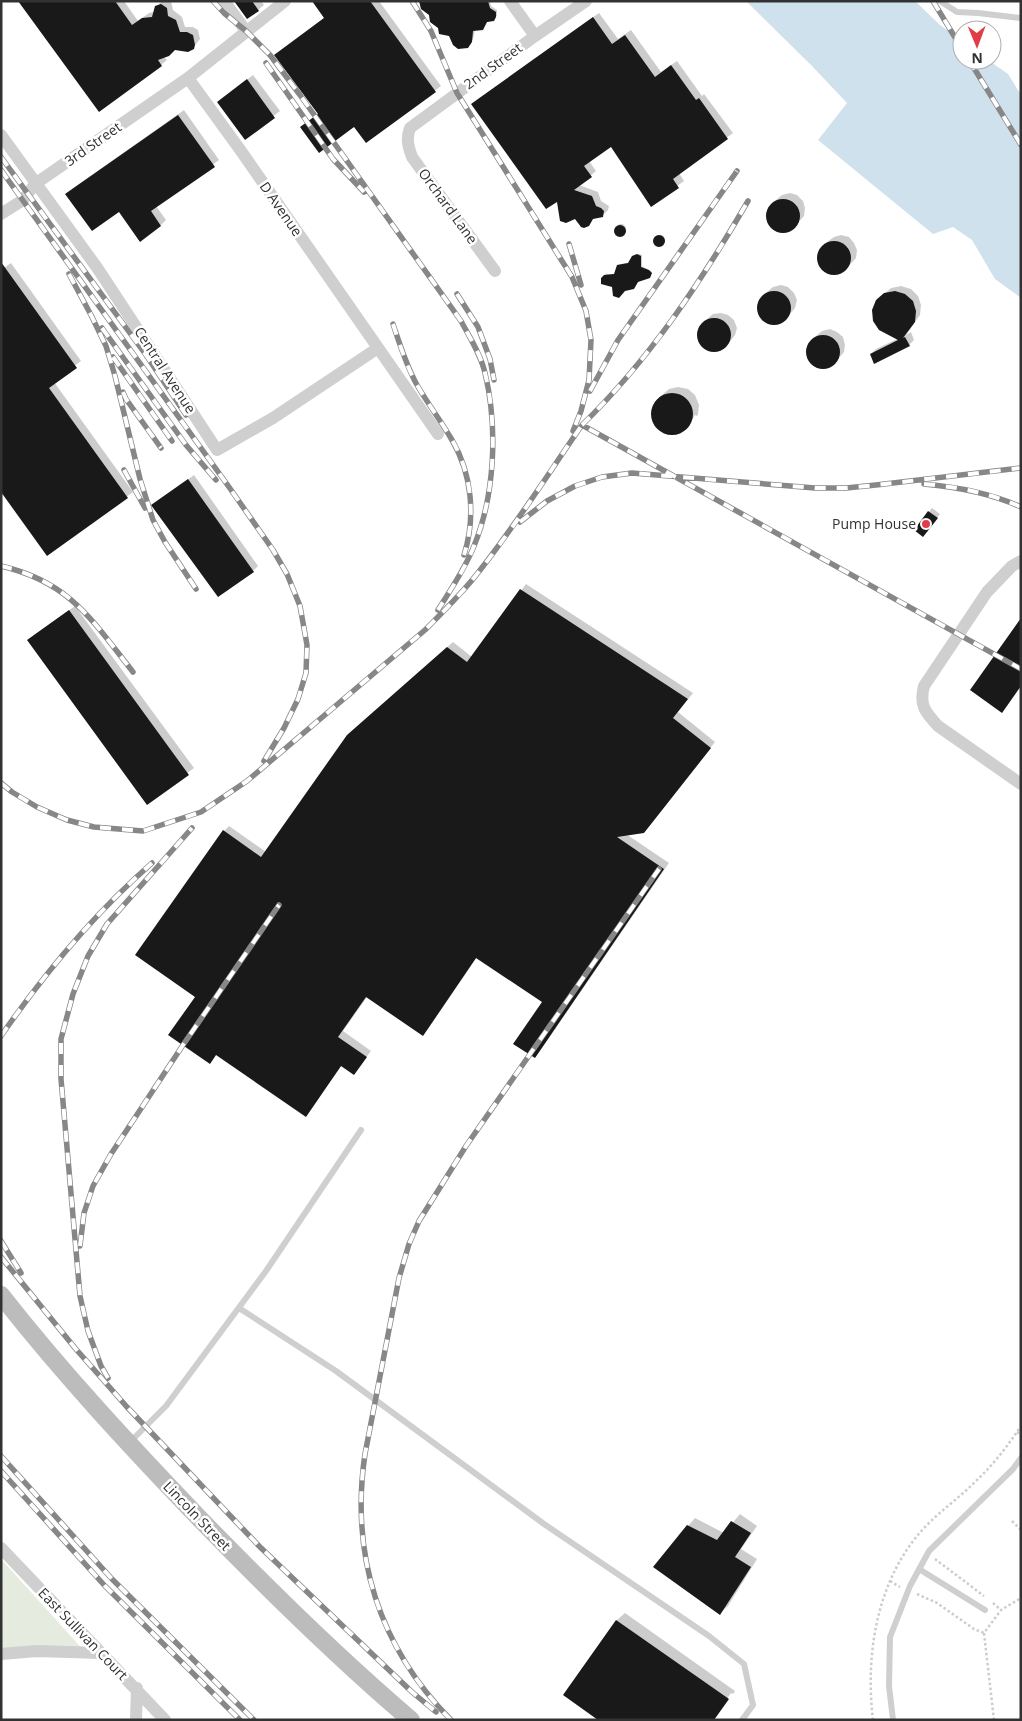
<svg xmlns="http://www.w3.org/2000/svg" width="1022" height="1721" viewBox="0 0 1022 1721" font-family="'Open Sans',sans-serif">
	<rect width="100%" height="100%" fill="#fff"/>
	<!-- green -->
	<path fill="#e5ebde" d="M1,1559L86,1653L1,1655Z"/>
	<!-- water -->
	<path fill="#cfe1ec" d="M746,1H915L940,25L962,41V60H988L1008,74L1021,95V298L995,279L972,240L953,227L933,234L818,140L847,103L812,66Z"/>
	<!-- shadow -->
	<path fill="#0003" d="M20,1H124L138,21L149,13L154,12L156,7L162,1H171L173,10L182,17L185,27H193L198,30L200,39L193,48L175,49L164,57L167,60L161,65Z
		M236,1H263L262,2L264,5L248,18Z
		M313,1H379L441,86L366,141L354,125L307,122L319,113L276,55L325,17Z
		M423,1H490L491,6L497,10V16L475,30L473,39L469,44L450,34L439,27Z
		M599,13L618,39L631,30L661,72L677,61L702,96L704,94L733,133L679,173L684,181L651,205L611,145L589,161L596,171L579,185L598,192L601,201L609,206L608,210L602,216L558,199L478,99Z
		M253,75L280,111L245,138L218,102Z
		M184,110L219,160L156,206L166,220L160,226L119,210L72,189Z
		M790,193L797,195L803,201L805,208L804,216L793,228L786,232L778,231L771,227L767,221V213L770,206L776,200L782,195Z
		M616 229a5 5 0 1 1 10 0a5 5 0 1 1-10 0Z
		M655 240a5 5 0 1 1 10 0a5 5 0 1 1-10 0Z
		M841,235L849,237L854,243L857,250L856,258L845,270L838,274L830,273L823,269L819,263L818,255L821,248L827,242L834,237Z
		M639,254L642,255V266L652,272L650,277L613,286L603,277L606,274H615L620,264L630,263L635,255Z
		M11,263L81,361L54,382L133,492L47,555L1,270Z
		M781,285L788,287L794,293L797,300L795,308L785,320L777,324L769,323L763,320L759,313L758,305L761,298L767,292L773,287Z
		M901,286L911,289L918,296L921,305L920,315L906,335L911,332L914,340L909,345L871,354L876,349L897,339L883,295L891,288Z
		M721,313L728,315L734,320L737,328L735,335L725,348L718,351H710L703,347L699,340L698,333L701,325L707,319L713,314Z
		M830,329L837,332L843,337L845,345L844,352L833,365L826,368H818L812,364L807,357V349L810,342L816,336L822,331Z
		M678,387L688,389L695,395L699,405L698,414L697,416L695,415L687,429L678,433L668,434L659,429L653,421L652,411L655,402L661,396L669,389Z
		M194,475L258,566L253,571L153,505Z
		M932,508L940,514L927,532L929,512Z
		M526,584L693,693L678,712L715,742L649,826L626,834L669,863L540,1051L534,1057L544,1002L477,957L428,1029L422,1034L367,997L343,1031L371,1051L354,1073L342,1065L306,1115L217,1054L210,1062L196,997L224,831L229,826L266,852L354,730L453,642L472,657Z
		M75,606L194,768L148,803L34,635Z
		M740,1514L757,1526L741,1549L757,1559L728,1606L720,1613L688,1526L695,1518L724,1533Z
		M625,1613L735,1691L733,1694L731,1693L712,1720L564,1694L617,1620Z"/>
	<!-- building -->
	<path fill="#191919" d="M18,1H115L132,25L142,18L152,17L155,6L161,4L167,8L168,16L176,20L180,32H187L193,35L195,45L194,49L188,52L175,50L169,56L158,60L162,66L99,112Z
		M234,1H252L259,11L247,19Z
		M312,1H370L436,92L366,143L354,127L319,153L300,127L318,114L274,55L324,18Z
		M419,1H488L490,8L496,12V17L494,21L487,22L483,30L473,31L472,42L468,48L458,49L453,45L449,36L439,34L438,28L430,22L429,15L421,9Z
		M593,17L612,44L625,35L655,77L671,65L696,100L699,98L728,139L673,179L679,188L651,207L611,147L584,166L592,177L574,190L592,196L596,206L601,208L604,211L603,217L593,219L589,226L584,228L581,227L575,219L566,223L560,221L557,202L546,209L471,104Z
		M247,79L275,118L245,140L217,102Z
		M178,115L215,167L151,211L161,226L140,242L119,212L92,231L65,194Z
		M766 216a17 17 0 1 1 34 0a17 17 0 1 1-34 0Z
		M614 231a6 6 0 1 1 12 0a6 6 0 1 1-12 0Z
		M653 241a6 6 0 1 1 12 0a6 6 0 1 1-12 0Z
		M817 258a17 17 0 1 1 34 0a17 17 0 1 1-34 0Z
		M637,254L641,256V267L649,270L652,273L650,278L638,282L634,289L625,291L619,298L613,296L612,287L601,284V278L604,275L614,274L617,265L628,263L632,256Z
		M1,262L77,368L49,388L128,498L47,556L1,492Z
		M757 308a17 17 0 1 1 34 0a17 17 0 1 1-34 0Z
		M895,291L905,294L913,301L916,311L915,322L903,338L905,337L910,346L874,364L870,354L898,340L879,330L873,321L872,310L876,300L884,293Z
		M697 335a17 17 0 1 1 34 0a17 17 0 1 1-34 0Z
		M806 352a17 17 0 1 1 34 0a17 17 0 1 1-34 0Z
		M651 414a21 21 0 1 1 42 0a21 21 0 1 1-42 0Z
		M188,479L254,572L218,597L151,505Z
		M928,511L938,518L923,537L914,530Z
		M520,589L688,699L673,718L711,748L644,833L617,837L664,869L535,1058L513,1044L542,1002L476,958L423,1036L366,997L338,1037L367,1057L354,1075L341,1066L306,1117L216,1055L210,1064L168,1035L195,997L135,955L223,830L261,857L347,735L447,647L467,662Z
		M69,610L189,775L147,805L27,640Z
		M1021,618V686L1002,713L970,690Z
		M731,1521L751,1533L735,1557L751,1567L720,1615L653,1567L687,1525L717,1540Z
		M616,1620L729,1699L714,1720H598L563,1695Z"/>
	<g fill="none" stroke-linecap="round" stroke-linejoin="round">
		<!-- path -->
		<path stroke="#ccc" stroke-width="2.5" stroke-dasharray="2.5 2.5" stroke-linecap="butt" d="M1017,1432L1021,1435
			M1012,1521L1021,1530
			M935,1559L984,1596
			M890,1581L900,1587
			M917,1594L937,1603L974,1629L984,1633
			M993,1603L1001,1610
			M873,1720C865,1653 877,1579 924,1528C940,1511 959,1498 975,1482C993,1465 1007,1447 1021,1426
			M994,1720L984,1633L1001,1610L1021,1598"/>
		<!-- lane -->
		<path stroke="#cfcfcf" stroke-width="6" d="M940,1L957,12L978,13L1021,18
			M239,1308L336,1371L544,1524L709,1636L744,1664L753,1705L742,1720
			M130,1442L166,1406L266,1271L361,1130
			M919,1569L985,1610
			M893,1720L889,1686L890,1637L910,1586L929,1551L1013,1469L1021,1458"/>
		<!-- street -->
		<path stroke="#cfcfcf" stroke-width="12" d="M224,1L246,31
			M510,1L535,36
			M188,78L241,151L438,434
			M1,135L98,269L217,450L273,418L378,348
			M1,214L23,200L35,184L188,78L285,1
			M495,271L412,157C408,146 406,139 410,128L535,36L586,1
			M1021,561L1012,566L987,592L924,686C919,705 925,712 938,726L1021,784
			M1,1548L165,1720
			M1,1654L37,1651L100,1653
			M136,1720L137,1688"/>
		<!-- secondary -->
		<path stroke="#bcbcbc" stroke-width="18" d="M1,1295C63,1374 131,1447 200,1519C268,1589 337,1657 411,1720"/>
		<defs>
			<path id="rail" d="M213,1L224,13L246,31L270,55L300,95L461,321C470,338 481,355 485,373C498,427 495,495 474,546C465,569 451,589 438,610
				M412,1L431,31L457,93L572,277L586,311L591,340L589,380L581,411L573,431
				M933,1L962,49
				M969,60L1021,145
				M266,63L333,159L364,192
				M1,157L146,355L186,415
				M1,170L229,487L273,550L287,574L300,606L307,645L306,673L298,699L284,728L264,761
				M569,244L581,285
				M69,274L91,315L106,346L115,376L140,479L153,520L165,542L196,589
				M457,294L478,327L490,359L494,380
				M393,324C400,345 406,365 417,385C428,404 441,421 452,440C472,474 476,517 464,555
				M102,328L186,445L216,480
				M113,357L172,441
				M590,391L618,340L737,171
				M123,392L126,399L161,448
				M582,425C649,360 701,282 748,201
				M124,470L145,508
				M924,484C958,487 990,493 1021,507
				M520,522L547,501L575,486L602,477L632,473L815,488H846L876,485L1021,468
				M1,566C70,582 92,620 133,672
				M1,783L12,792L37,807L67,820L94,827L143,831L201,812L247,781L425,630C441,614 458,597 473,579C512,531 546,477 582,425L1021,669
				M1,1036C44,974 95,913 152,863
				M1,1241L21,1273
				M80,1246L84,1213L93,1186L111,1154L183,1045L279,905
				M1,1257L75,1348L127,1407L259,1546L412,1692L436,1712
				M108,1378L101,1366L88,1331L80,1296L61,1079V1039L73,994L88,956L107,924L192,828
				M1,1456L112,1579L254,1720
				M1,1471L105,1586L240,1720
				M451,1720C379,1647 350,1555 365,1454L399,1278L409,1244L419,1221L466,1146L659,869"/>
		</defs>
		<!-- rail casing -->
		<use href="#rail" stroke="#878787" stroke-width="5.5"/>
		<!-- rail -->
		<use href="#rail" stroke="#fff" stroke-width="4" stroke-dasharray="11" stroke-linecap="butt"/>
	</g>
	<!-- markers -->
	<circle fill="#e03d49" stroke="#fff" stroke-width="2" cx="926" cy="524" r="5"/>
	<g text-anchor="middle" stroke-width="5" stroke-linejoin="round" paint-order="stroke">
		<!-- street labels -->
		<g font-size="14" fill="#323232" stroke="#fff">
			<text transform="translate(493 66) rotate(-36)" y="5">2nd Street</text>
			<text transform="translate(93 144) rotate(-35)" y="5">3rd Street</text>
			<text transform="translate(448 206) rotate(54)" y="5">Orchard Lane</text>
			<text transform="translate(281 209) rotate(55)" y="5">D Avenue</text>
			<text transform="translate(165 370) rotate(57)" y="5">Central Avenue</text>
			<text transform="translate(197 1516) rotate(46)" y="5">Lincoln Street</text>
			<text transform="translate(83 1634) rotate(46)" y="5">East Sullivan Court</text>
		</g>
		<!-- poi labels -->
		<g font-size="14" fill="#323232" stroke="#fff" text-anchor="end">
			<text x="916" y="529">Pump House</text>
		</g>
	</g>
	<!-- border -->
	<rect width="1022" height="1721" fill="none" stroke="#323232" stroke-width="5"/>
	<!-- north arrow -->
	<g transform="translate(977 45) rotate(179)"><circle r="24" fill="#ffffff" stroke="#adadad"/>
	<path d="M0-4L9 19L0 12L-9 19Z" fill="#e03d49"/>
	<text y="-8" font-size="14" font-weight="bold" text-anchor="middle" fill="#323232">N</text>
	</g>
</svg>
